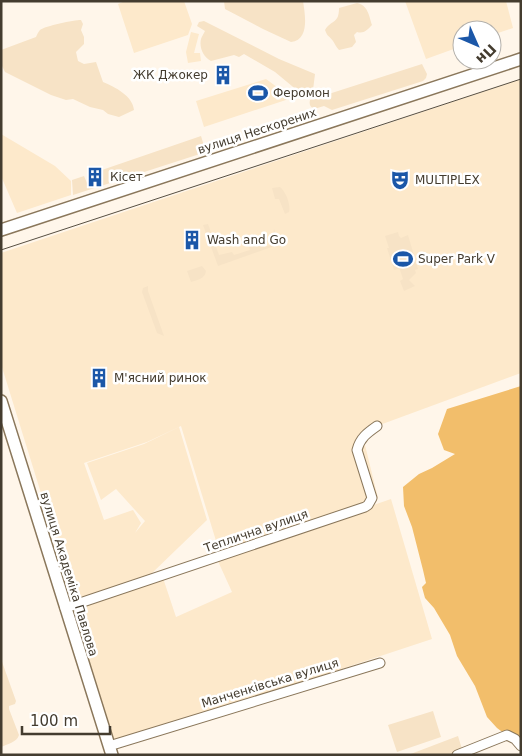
<svg xmlns="http://www.w3.org/2000/svg" width="522" height="756" viewBox="0 0 522 756" font-family="'DejaVu Sans',sans-serif">
	<rect width="100%" height="100%" fill="#fff6ea"/>
	<!-- built -->
	<path fill="#fde9cb" d="M125,1H184L192,24L188,35L134,53L118,4Z
		M405,1H506L513,28L492,35V30H462V46L426,59Z
		M191,32L199,34L194,53H200L201,61L188,63L186,52Z
		M266,79L292,98L204,127L196,101Z
		M521,79V373L377,426L363,437L378,498L220,554L181,426L147,442L84,463L104,520L133,510L141,523L135,533L145,521L116,489L101,500L87,463L144,444L179,427L207,520L150,575L127,584L75,603L1,364V253Z
		M1,134L55,166L71,181V195L17,213L1,176Z
		M391,499L432,639L114,744L71,609L163,578L176,617L232,592L217,559Z"/>
	<!-- green -->
	<path fill="#f7e3c6" d="M224,1H303C305,14 310,40 291,42L263,29L225,9Z
		M357,3C368,5 369,16 372,25C367,30 364,34 357,32L354,35L356,42L352,47L339,50C336,47 335,44 333,41C329,35 328,38 325,30C332,19 339,24 339,8Z
		M81,20L83,24L81,30L84,37V44L76,52L78,61L84,64L96,62L103,82C115,87 133,96 134,110L119,117L108,114L103,110L90,107L73,99L66,100L51,95L5,72L1,64V50L36,37C37,35 38,32 40,30C45,26 74,20 81,20Z
		M204,21L279,59L315,74L313,90L304,96L275,72L244,54L239,57L234,55L211,61C203,57 199,47 201,39C202,36 204,33 205,31L197,26L199,22Z
		M422,64L427,74L426,78L423,81L332,110L324,106L314,109C310,106 309,105 310,100Z
		M201,136L206,152L73,195L72,180L84,176L87,183L101,177L99,171Z
		M280,187C286,192 291,205 289,212L285,214L279,199H275L272,188Z
		M208,224L219,255L232,252L234,255L250,250L249,247L261,243L264,247L274,244L273,235L274,229L280,244L218,266L203,225Z
		M398,232L399,236L401,238L408,235L418,269L415,270L416,273L409,280L415,286L404,291L400,281L403,279L400,270L398,269L394,270L387,248H389L385,236Z
		M202,266L206,271C205,279 197,280 191,282L187,271Z
		M148,286V291L164,336L157,333L142,292L143,288Z
		M1,659L16,701L15,704L9,706V709L19,735C17,742 8,744 1,747Z
		M433,711L441,737L397,752L388,725Z
		M458,736L462,749L448,755H408Z"/>
	<!-- forest -->
	<path fill="#f2be6b" d="M521,386V746L497,728L487,717L475,686L457,656L450,635L434,608L425,598L422,587L426,583L423,570L412,527L404,506L403,487L419,474L432,468L455,454L444,450L438,434L447,409Z"/>
	<g fill="none" stroke-linecap="round" stroke-linejoin="round">
		<defs>
			<path id="minor" d="M65,608L365,507L368,505L372,498L357,450C360,438 367,433 377,426
				M109,746L380,663
				M457,755L507,735L515,739L521,746"/>
			<path id="major" d="M1,230L521,59
				M1,401L112,755"/>
		</defs>
		<!-- minor casing -->
		<use href="#minor" stroke="#8a775b" stroke-width="11"/>
		<!-- major casing -->
		<use href="#major" stroke="#8a775b" stroke-width="14"/>
		<!-- minor -->
		<use href="#minor" stroke="#fff" stroke-width="9"/>
		<!-- major -->
		<use href="#major" stroke="#fff" stroke-width="11"/>
		<!-- tram -->
		<path stroke="#574f42" stroke-width="1" d="M1,250L521,79"/>
	</g>
	<!-- icons -->
	<defs>
		<symbol id="building-bare" viewBox="-9 -9 18 18"><path d="M-4-6H4V6H1V3H-1V6H-4ZM-2.5-4.3h1.7v1.8h-1.7ZM.8-4.3h1.7v1.8H.8ZM-2.5-1h1.7V.8h-1.7ZM.8-1h1.7V.8H.8Z" fill="#1b57a8" stroke="#fff" stroke-width="2.5" paint-order="stroke"/></symbol>
		<symbol id="stadium-bare" viewBox="-9 -9 18 18"><path d="M0-5a6.5 5 0 1 0 0 10a6.5 5 0 1 0 0-10ZM-3.5-1.8h7v3.6h-7Z" fill="#1b57a8" stroke="#fff" stroke-width="2.5" paint-order="stroke"/></symbol>
		<symbol id="theatre-bare" viewBox="-9 -9 18 18"><path d="M-5-5.5Q0-4 5-5.5V0Q5 5 0 6Q-5 5-5 0ZM-3.3-2.5H-1v1.5H-3.3ZM1-2.5H3.3v1.5H1ZM-2.8 1Q0 5.5 2.8 1Z" fill="#1b57a8" stroke="#fff" stroke-width="2.5" paint-order="stroke"/></symbol>
	</defs>
	<g fill-rule="evenodd">
		<use href="#building-bare" x="209" y="61" width="28" height="28"/>
		<use href="#stadium-bare" x="244" y="79" width="28" height="28"/>
		<use href="#building-bare" x="81" y="163" width="28" height="28"/>
		<use href="#theatre-bare" x="386" y="166" width="28" height="28"/>
		<use href="#building-bare" x="178" y="226" width="28" height="28"/>
		<use href="#stadium-bare" x="389" y="245" width="28" height="28"/>
		<use href="#building-bare" x="85" y="364" width="28" height="28"/>
	</g>
	<g text-anchor="middle" stroke-width="5" stroke-linejoin="round" paint-order="stroke">
		<!-- poi labels -->
		<g font-size="12" fill="#443c2f" stroke="#fff" text-anchor="start">
			<text x="208" y="79" text-anchor="end">ЖК Джокер</text>
			<text x="273" y="97">Феромон</text>
			<text x="110" y="181">Кісет</text>
			<text x="415" y="184">MULTIPLEX</text>
			<text x="207" y="244">Wash and Go</text>
			<text x="418" y="263">Super Park V</text>
			<text x="114" y="382">М'ясний ринок</text>
		</g>
		<!-- street labels -->
		<g font-size="12" fill="#443c2f" stroke="#fff">
			<text transform="translate(257 131) rotate(-18)" y="4">вулиця Нескорених</text>
			<text transform="translate(256 531) rotate(-19)" y="4">Теплична вулиця</text>
			<text transform="translate(69 574) rotate(73)" y="4">вулиця Академіка Павлова</text>
			<text transform="translate(270 683) rotate(-17)" y="4">Манченківська вулиця</text>
		</g>
	</g>
	<!-- border -->
	<rect width="522" height="756" fill="none" stroke="#443c2f" stroke-width="5"/>
	<!-- north arrow -->
	<g transform="translate(477 45) rotate(135)"><circle r="24" fill="#ffffff" stroke="#b4b1ac"/>
	<path d="M0-4L9 19L0 12L-9 19Z" fill="#1b57a8"/>
	<text y="-8" font-size="14" font-weight="bold" text-anchor="middle" fill="#443c2f">Пн</text>
	</g>
	<!-- scale -->
	<path d="M22 726v8h88v-8" fill="none" stroke="#443c2f" stroke-width="2.5"/>
	<text x="30" y="726" font-size="15" fill="#443c2f" stroke="#ffffff" stroke-width="4" paint-order="stroke">100 m</text>
</svg>
